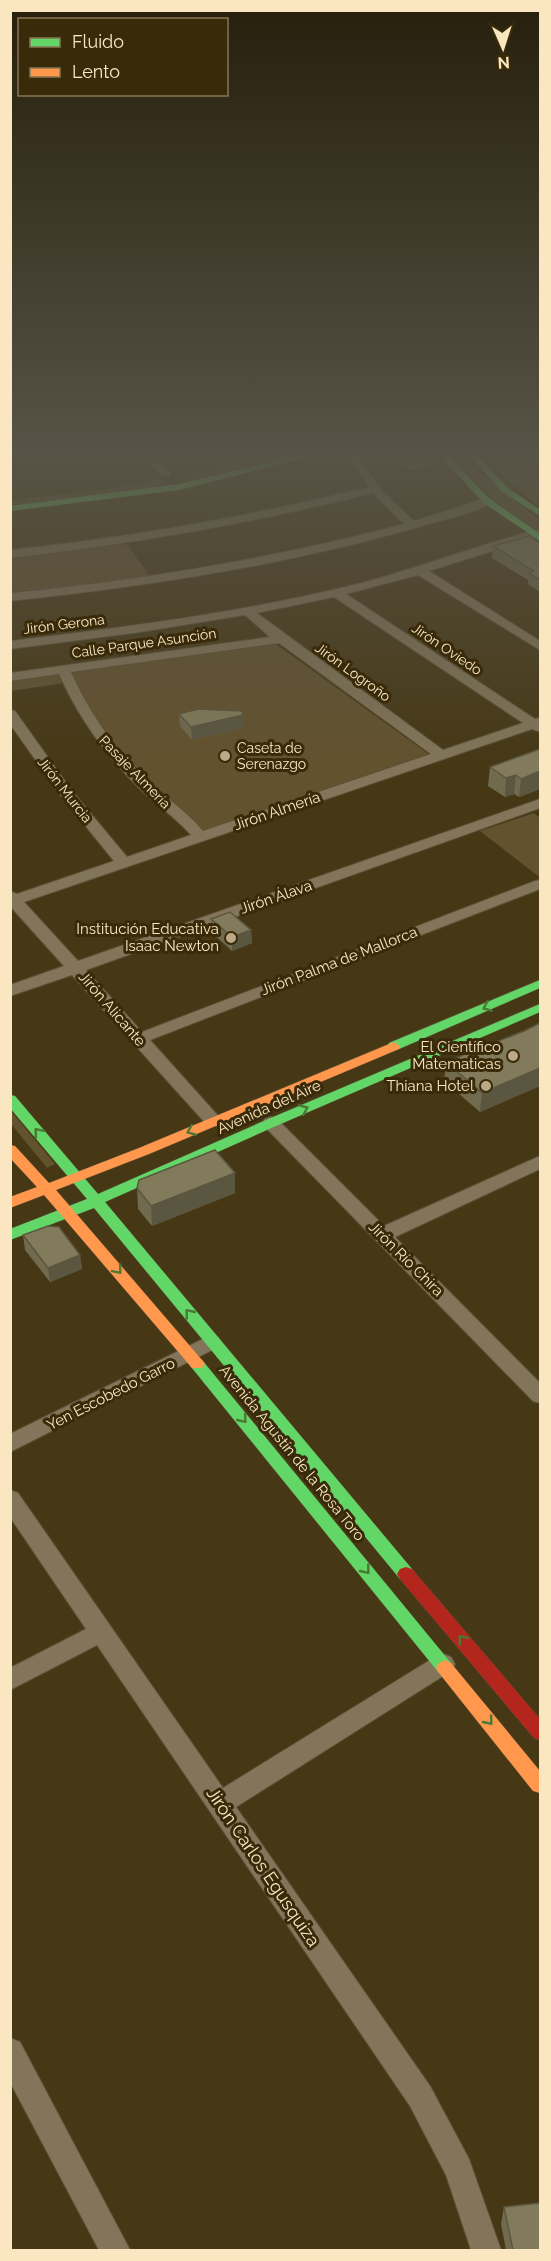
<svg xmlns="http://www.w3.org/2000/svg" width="551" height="2261" viewBox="0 0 551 2261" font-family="Raleway,sans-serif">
	<rect width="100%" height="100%" fill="#463815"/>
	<!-- green -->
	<path fill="#63522e" d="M289,450H312L194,480L188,474Z
		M443,450H460C482,478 511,498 540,519V530L535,531L493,499Z
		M480,450H540V508L499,472Z
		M163,479L165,485L11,506L10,500L101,490Z
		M127,544L152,579L11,595V557Z
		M273,642L434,758L203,836L113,750L67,670Z
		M59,672L64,683L11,691V679Z
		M534,813L540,818V875L538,876L480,831Z
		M10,1110L55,1164L47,1168L11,1124Z"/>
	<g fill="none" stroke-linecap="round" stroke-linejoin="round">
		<defs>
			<path id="street" d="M10,450H24L10,454Z
				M136,450H147L170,472V476H162Z
				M343,450H353L384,493L414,521L483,499H491L493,501C481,512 445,519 429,524C293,564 151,586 10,601V593C143,580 275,558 404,524L373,493C253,523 133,544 10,558V550C132,537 251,516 369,487Z
				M540,529V536L429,571L540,641V650L418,575L346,594L535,719L540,718V732L532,729L24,902L78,961L540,799V808L86,970L142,1032L535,881L540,880V889L150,1040L220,1118L223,1122L220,1126H208L72,975L10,996V985L64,966L10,906V891L17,894L114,861L62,797L10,724V710L15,711L72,791L127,857L191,835C174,816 153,802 136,785C103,752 78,716 59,674L10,681V673L270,637L245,615L134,633L10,649V641C128,627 246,612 361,583C422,567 480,544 540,529ZM334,597L523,723L443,750L257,613ZM279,643L431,754L203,831C187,812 166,798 148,781C115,750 90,714 71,672Z
				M271,1117L277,1119L384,1226L540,1156V1169L395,1237L540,1383V1403L533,1401L265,1127L262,1123L265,1119Z
				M211,1335L218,1337L221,1342L218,1347L10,1452V1434Z
				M10,1490L18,1493L223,1788L435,1657L443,1654L451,1657L455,1664L451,1671L236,1807L430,2086L469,2159L501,2250H471L446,2175L410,2106L97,1645L10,1690V1668L86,1629L10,1517Z
				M10,2038L20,2042L130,2250H99L10,2082Z"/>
			<path id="fast" d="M320,450H334L179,490L10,511V506L179,484Z
				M434,450H442L490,499L540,534V541L484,503Z
				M465,450H473L507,487L540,510V516L501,491Z
				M540,980V988L399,1049H389L388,1046L389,1043Z
				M540,1004V1012L276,1126L105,1202L412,1569L415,1574L412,1579L406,1581L400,1579L94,1208L10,1240V1229L87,1199L10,1108V1095L15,1096L98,1194L266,1120Z
				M197,1358L202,1360L451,1663L454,1668L451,1673L445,1676L439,1673L192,1368L189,1364L192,1360Z"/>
			<path id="slow" d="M394,1042L400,1046L399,1049L149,1154L56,1190L202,1360L205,1364L202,1368H192L44,1195L10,1208V1197L37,1187L10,1158V1145L15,1146L49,1183L139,1148Z
				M445,1660L451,1663L540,1771V1793L533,1791L439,1673L436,1668L439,1663Z"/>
			<path id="jam" d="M406,1567L412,1569L540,1719V1740L534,1738L400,1579L397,1574L400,1569Z"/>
		</defs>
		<!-- street casing -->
		<use href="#street" stroke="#5d5137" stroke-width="2"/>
		<!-- fast casing -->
		<use href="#fast" stroke="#5d5137" stroke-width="1"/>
		<!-- slow casing -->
		<use href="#slow" stroke="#5d5137" stroke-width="1"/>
		<!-- jam casing -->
		<use href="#jam" stroke="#5d5137" stroke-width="1"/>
		<!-- street -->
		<use href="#street" fill="#827559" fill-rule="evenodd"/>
		<!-- fast -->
		<use href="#fast" fill="#63d668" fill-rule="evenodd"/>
		<!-- slow -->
		<use href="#slow" fill="#ff974d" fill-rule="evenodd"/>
		<!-- jam -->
		<use href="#jam" fill="#b3261e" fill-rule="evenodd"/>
	</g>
	<!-- wall -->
	<path fill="#706a4e" d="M395,450H436L437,452L436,463L418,470H408Z
		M540,543V592L528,584V580L492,558L493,546Z
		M179,714L243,728L192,740L180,726Z
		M540,749V789L519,797L514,794L505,797L488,786L490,767Z
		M211,919L251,930L252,943L232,951L211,932Z
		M540,1023V1086L480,1112L444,1081L446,1062L524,1031Z
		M137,1188L235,1193L152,1226L138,1209Z
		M23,1235L80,1255L82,1269L50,1282L25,1250Z
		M504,2207L540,2250H506L501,2224Z"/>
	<!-- shaded-wall -->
	<path fill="#5b5640" d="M437,452L436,463L418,470L419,459Z
		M243,715V728L192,740L191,727Z
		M540,771V789L519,797L521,779Z
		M516,775L514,794L505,797L506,778Z
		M251,930L252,943L232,951V937Z
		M540,1068V1086L480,1112L482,1093Z
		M235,1173V1193L152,1226L151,1206Z
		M80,1255L82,1269L50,1282L48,1268Z"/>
	<!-- building -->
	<path fill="#827b5b" stroke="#5b5640" stroke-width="1.5" d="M403,450H436L437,452L419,459L409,458Z
		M529,536L540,543V580L529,573L534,571L493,546Z
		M198,709L242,711L243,715L191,727L179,714Z
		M540,749V771L521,779L516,775L506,778L490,767Z
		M230,912L251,930L232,937L211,919Z
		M540,1023V1068L482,1093L446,1062L524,1031Z
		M215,1150L235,1173L151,1206L137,1188L139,1180Z
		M48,1226L59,1227L80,1255L48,1268L23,1235Z
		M540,2203V2250H513L504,2207Z"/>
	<!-- one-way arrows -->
	<defs><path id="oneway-chevron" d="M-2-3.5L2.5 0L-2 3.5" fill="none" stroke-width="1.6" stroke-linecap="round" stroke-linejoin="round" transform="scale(1.5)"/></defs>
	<g stroke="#4c7734">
		<use href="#oneway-chevron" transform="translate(487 1007) rotate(157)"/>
		<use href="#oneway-chevron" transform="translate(304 1109) rotate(-23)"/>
		<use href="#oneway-chevron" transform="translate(191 1131) rotate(158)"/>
		<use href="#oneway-chevron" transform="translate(38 1132) rotate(-130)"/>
		<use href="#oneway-chevron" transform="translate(118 1270) rotate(50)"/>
		<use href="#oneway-chevron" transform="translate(189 1313) rotate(-129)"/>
		<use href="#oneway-chevron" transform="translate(243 1419) rotate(51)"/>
		<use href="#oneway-chevron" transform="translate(366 1570) rotate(51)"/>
		<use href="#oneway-chevron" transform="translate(462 1639) rotate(-130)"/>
		<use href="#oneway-chevron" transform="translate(489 1721) rotate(51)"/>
	</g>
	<!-- sky -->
	<linearGradient id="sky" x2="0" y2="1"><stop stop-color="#261f0c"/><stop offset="0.59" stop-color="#575346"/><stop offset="1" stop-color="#575346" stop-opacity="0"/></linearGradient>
	<rect width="551" height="766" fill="url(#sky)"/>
	<!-- markers -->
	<g fill="#bbaa85" stroke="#392a09" stroke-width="2">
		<circle cx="225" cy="756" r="6"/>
		<circle cx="231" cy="938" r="6"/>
		<circle cx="513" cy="1056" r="6"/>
		<circle cx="486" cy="1086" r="6"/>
	</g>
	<g text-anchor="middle" stroke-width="6" stroke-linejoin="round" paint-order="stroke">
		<!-- far-street labels -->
		<g font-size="14" fill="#fae7c2" stroke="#392a09">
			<text transform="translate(64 624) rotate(-7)" y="5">Jirón Gerona</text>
			<text transform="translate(144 643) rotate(-8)" y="5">Calle Parque Asunción</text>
			<text transform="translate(447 649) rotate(34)" y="5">Jirón Oviedo</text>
			<text transform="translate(353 672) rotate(36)" y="5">Jirón Logroño</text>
			<text transform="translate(135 772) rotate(46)" y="5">Pasaje Almería</text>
			<text transform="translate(65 790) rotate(52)" y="5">Jirón Murcia</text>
		</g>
		<!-- far-poi labels -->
		<g font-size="14" fill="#fae7c2" stroke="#392a09" text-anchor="start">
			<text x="237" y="753">Caseta de<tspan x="237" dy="16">Serenazgo</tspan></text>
		</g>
		<!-- street labels -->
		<g font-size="15" fill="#fae7c2" stroke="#392a09">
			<text transform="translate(277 811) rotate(-19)" y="5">Jirón Almería</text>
			<text transform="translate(276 897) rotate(-19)" y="5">Jirón Álava</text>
			<text transform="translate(339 961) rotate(-21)" y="5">Jirón Palma de Mallorca</text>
			<text transform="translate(112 1009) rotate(49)" y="5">Jirón Alicante</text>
			<text transform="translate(269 1107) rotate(-24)" y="5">Avenida del Aire</text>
			<text transform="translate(406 1259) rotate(45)" y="5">Jirón Río Chira</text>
			<text transform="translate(111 1394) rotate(-27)" y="5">Yen Escobedo Garro</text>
			<text transform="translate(292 1453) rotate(51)" y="5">Avenida Agustín de la Rosa Toro</text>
		</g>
		<!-- poi labels -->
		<g font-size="15" fill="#fae7c2" stroke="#392a09" text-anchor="end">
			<text x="219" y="934">Institución Educativa<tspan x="219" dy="17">Isaac Newton</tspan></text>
			<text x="501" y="1052">El Científico<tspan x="501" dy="17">Matematicas</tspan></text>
			<text x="474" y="1091">Thiana Hotel</text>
		</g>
		<!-- near-street labels -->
		<g font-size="18" fill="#fae7c2" stroke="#392a09">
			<text transform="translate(263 1867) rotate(56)" y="6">Jirón Carlos Egusquiza</text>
		</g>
	</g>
	<!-- border -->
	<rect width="551" height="2261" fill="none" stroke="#fae7c2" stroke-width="24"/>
	<!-- legend -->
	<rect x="18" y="18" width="210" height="78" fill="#392a09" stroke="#867653" stroke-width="1.5"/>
	<rect x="30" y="38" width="30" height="9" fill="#63d668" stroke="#867653" stroke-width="1.5"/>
	<text x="72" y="48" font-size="18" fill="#fae7c2">Fluido</text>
	<rect x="30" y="68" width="30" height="9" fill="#ff974d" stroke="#867653" stroke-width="1.5"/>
	<text x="72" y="78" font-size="18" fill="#fae7c2">Lento</text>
	<!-- north arrow -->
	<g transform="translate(503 48) rotate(177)" stroke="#392a09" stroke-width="4.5" paint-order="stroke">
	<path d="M0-4.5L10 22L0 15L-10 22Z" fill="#fae7c2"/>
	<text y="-9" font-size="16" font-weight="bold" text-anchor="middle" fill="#fae7c2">N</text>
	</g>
</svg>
